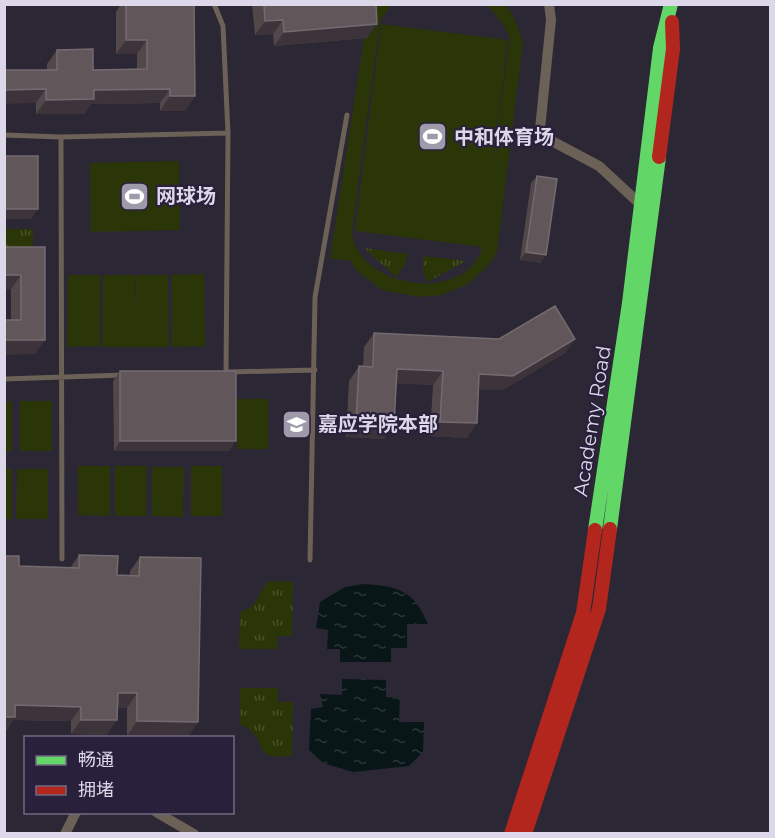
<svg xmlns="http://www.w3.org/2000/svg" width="775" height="838" viewBox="0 0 775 838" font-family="Montserrat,'Noto Sans SC',sans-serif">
	<defs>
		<pattern id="grass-tufts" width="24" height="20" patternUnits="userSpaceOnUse" patternTransform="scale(1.5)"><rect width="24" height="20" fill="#2b3608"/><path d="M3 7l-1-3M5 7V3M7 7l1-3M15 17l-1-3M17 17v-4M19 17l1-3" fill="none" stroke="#49522c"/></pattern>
		<pattern id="water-ripples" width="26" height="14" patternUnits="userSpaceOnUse" patternTransform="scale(1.5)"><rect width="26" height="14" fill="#081618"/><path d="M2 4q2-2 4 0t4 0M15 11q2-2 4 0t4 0" fill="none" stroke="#2b373a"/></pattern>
	</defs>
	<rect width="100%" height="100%" fill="#2b2735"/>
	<!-- grass -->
	<path fill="url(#grass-tufts)" d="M4,229H33V258L5,259Z
		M364,248L408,254L404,266L396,277Z
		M423,256L466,261L427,282L423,270Z
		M270,581L293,582L292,636H278L277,649H239L240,612C261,605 256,592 270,581Z
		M240,688H278V702H293L292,756C285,756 274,758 268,755C257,749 262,732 240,725Z"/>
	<!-- green -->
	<path fill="#2b3608" d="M392,4L380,21L352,231C356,289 467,305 482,247L355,231L381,24L508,40L489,193L510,38L503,24L487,5H506L514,17L523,42L497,253L488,266L467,285L441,295L420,297L382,290L356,270L350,260L330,259L369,5Z
		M179,161L180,230L91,232L90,163Z
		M204,274L205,346L172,347V275Z
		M68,275H100V346L67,347Z
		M103,275H135L136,327V275H168L169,347H102Z
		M237,399H268V449H237Z
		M20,401H52V451H20Z
		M5,402H12V451H5Z
		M78,466H110V516L78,515Z
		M115,466H147L146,516H115Z
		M191,466H222V516H191Z
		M152,467H184L183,517L152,516Z
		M5,469H12V519H5Z
		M17,469H48V519H16Z"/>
	<!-- water -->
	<path fill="url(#water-ripples)" d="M364,584C399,586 414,591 428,624H407V648H391V662H340V649H327L328,630L316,628L320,602L345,587Z
		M342,679L386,680V697L400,698L399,722H424L423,752L409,766L353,772L323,763L309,750L311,709L323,707L320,694L342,695Z"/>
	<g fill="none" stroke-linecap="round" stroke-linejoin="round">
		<!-- lane -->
		<path stroke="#6c6156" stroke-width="5" d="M214,4L223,26L228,133
			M4,135L61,137L228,133L226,372
			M61,137L62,559
			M229,372L315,370
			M4,379L124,375
			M310,560L315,297L347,115"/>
		<!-- street -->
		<path stroke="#6c6156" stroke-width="10" d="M549,4L551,20L540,129L548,139L599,166L641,205
			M156,812L194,834
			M65,834L76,812"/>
		<!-- fast -->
		<path stroke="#63d668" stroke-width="14" d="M610,529L659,157
			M595,530L629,303L660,48L671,4"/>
		<!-- jam -->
		<path stroke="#b3261e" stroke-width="14" d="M659,157L673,49L672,22
			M511,834L583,613L595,530
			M525,834L599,609L610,529"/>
	</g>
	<!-- wall -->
	<path fill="#524749" d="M121,4H194L195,96L185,111H160V103L91,104L84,114H36V103L47,70V64L57,50L93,70L137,69V54H116V12Z
		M252,4H376L367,38L274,46L273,34L255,35Z
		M537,176L541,263L520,260L531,183Z
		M4,247H45L35,354L11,320V289H4Z
		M374,333L499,339H575L565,353L503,390L478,389L467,438L430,436L433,385L396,383L384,439L346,437L349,381L359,366L363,367L364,347Z
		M120,371L229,451H114L113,381Z
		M79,555L117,575H130V571L140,557L188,737L127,736V708L117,707L107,735L71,734V721L13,720L5,732L19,566L70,568Z"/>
	<!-- shaded-wall -->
	<path fill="#3c343a" d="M283,20L273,34L255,35L265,21Z
		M377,24L367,38L274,46L284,32Z
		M126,40H147L137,54H116Z
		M46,89L36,103L4,104V90Z
		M170,89L160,103L91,104L84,114H36L46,100L94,90Z
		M170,96H195L185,111H160Z
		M4,209H38L31,219H4Z
		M526,252L546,255L541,263L520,260Z
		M4,275H21L11,289H4Z
		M575,339L565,353L503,390L469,389L479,374Z
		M4,340H45L35,354L4,355Z
		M397,369L443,371L433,385L387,383Z
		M356,422L394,424L384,439L346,437Z
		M440,422L477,423L467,438L430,436Z
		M120,441H236L229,451H114Z
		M118,693H137L127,708L108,707Z
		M15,705L81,707L71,721L13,720L4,732V717Z
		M81,720H117L107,735L71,734Z
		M137,721L198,722L188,737L127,736Z"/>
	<!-- building -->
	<path fill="#61575a" stroke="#746b71" stroke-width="1.5" d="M126,4H194L195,96H170V89L94,90V99L46,100V89L4,90V70H57V50L93,49V70L147,69V40H126Z
		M264,4H376L377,24L284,32L283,20L265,21Z
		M4,156H38V209H4Z
		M537,176L557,179L546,255L526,252Z
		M4,247H45V340H4V320H21V275H4Z
		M555,306L575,339L513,376L479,374L477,423L440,422L443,371L397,369L394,424L356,422L359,366L373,367L374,333L499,339Z
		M120,371H236V441H120Z
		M79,555L118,556L117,575L139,576L140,557L201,558L198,722L137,721V693H118L117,720H81V707L15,705V717H4V556H19V566L79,568Z"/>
	<!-- icons -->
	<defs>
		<symbol id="stadium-square" viewBox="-11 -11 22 22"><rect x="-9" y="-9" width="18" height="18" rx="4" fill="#9e9aaa" stroke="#29213b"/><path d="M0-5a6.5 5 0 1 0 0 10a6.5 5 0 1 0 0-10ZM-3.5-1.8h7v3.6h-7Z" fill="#fff"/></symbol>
		<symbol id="university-square" viewBox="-11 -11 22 22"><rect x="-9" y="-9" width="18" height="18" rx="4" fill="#9e9aaa" stroke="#29213b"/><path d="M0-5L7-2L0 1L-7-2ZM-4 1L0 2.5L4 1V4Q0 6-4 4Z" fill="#fff"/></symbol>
	</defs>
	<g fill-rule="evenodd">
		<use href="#stadium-square" x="416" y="120" width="33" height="33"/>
		<use href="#stadium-square" x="118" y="180" width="33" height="33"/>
		<use href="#university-square" x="280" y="408" width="33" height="33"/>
	</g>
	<g text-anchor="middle" stroke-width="4.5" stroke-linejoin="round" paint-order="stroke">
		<!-- poi labels -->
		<g font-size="20" font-weight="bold" fill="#dcd8e9" stroke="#29213b" text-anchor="start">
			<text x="454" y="144">中和体育场</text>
			<text x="156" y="203">网球场</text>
			<text x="318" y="431">嘉应学院本部</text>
		</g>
		<!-- street labels -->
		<g font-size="20" fill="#dcd8e9" stroke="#29213b">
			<text transform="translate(592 421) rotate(-81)" y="7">Academy Road</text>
		</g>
	</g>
	<!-- border -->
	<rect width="775" height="838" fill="none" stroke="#dcd8e9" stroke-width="12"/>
	<!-- legend -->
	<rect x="24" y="736" width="210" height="78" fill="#29213b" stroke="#716a81" stroke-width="1.5"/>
	<rect x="36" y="756" width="30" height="9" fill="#63d668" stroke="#716a81" stroke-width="1.5"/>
	<text x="78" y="766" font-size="18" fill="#dcd8e9">畅通</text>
	<rect x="36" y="786" width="30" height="9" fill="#b3261e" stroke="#716a81" stroke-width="1.5"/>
	<text x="78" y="796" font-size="18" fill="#dcd8e9">拥堵</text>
</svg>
